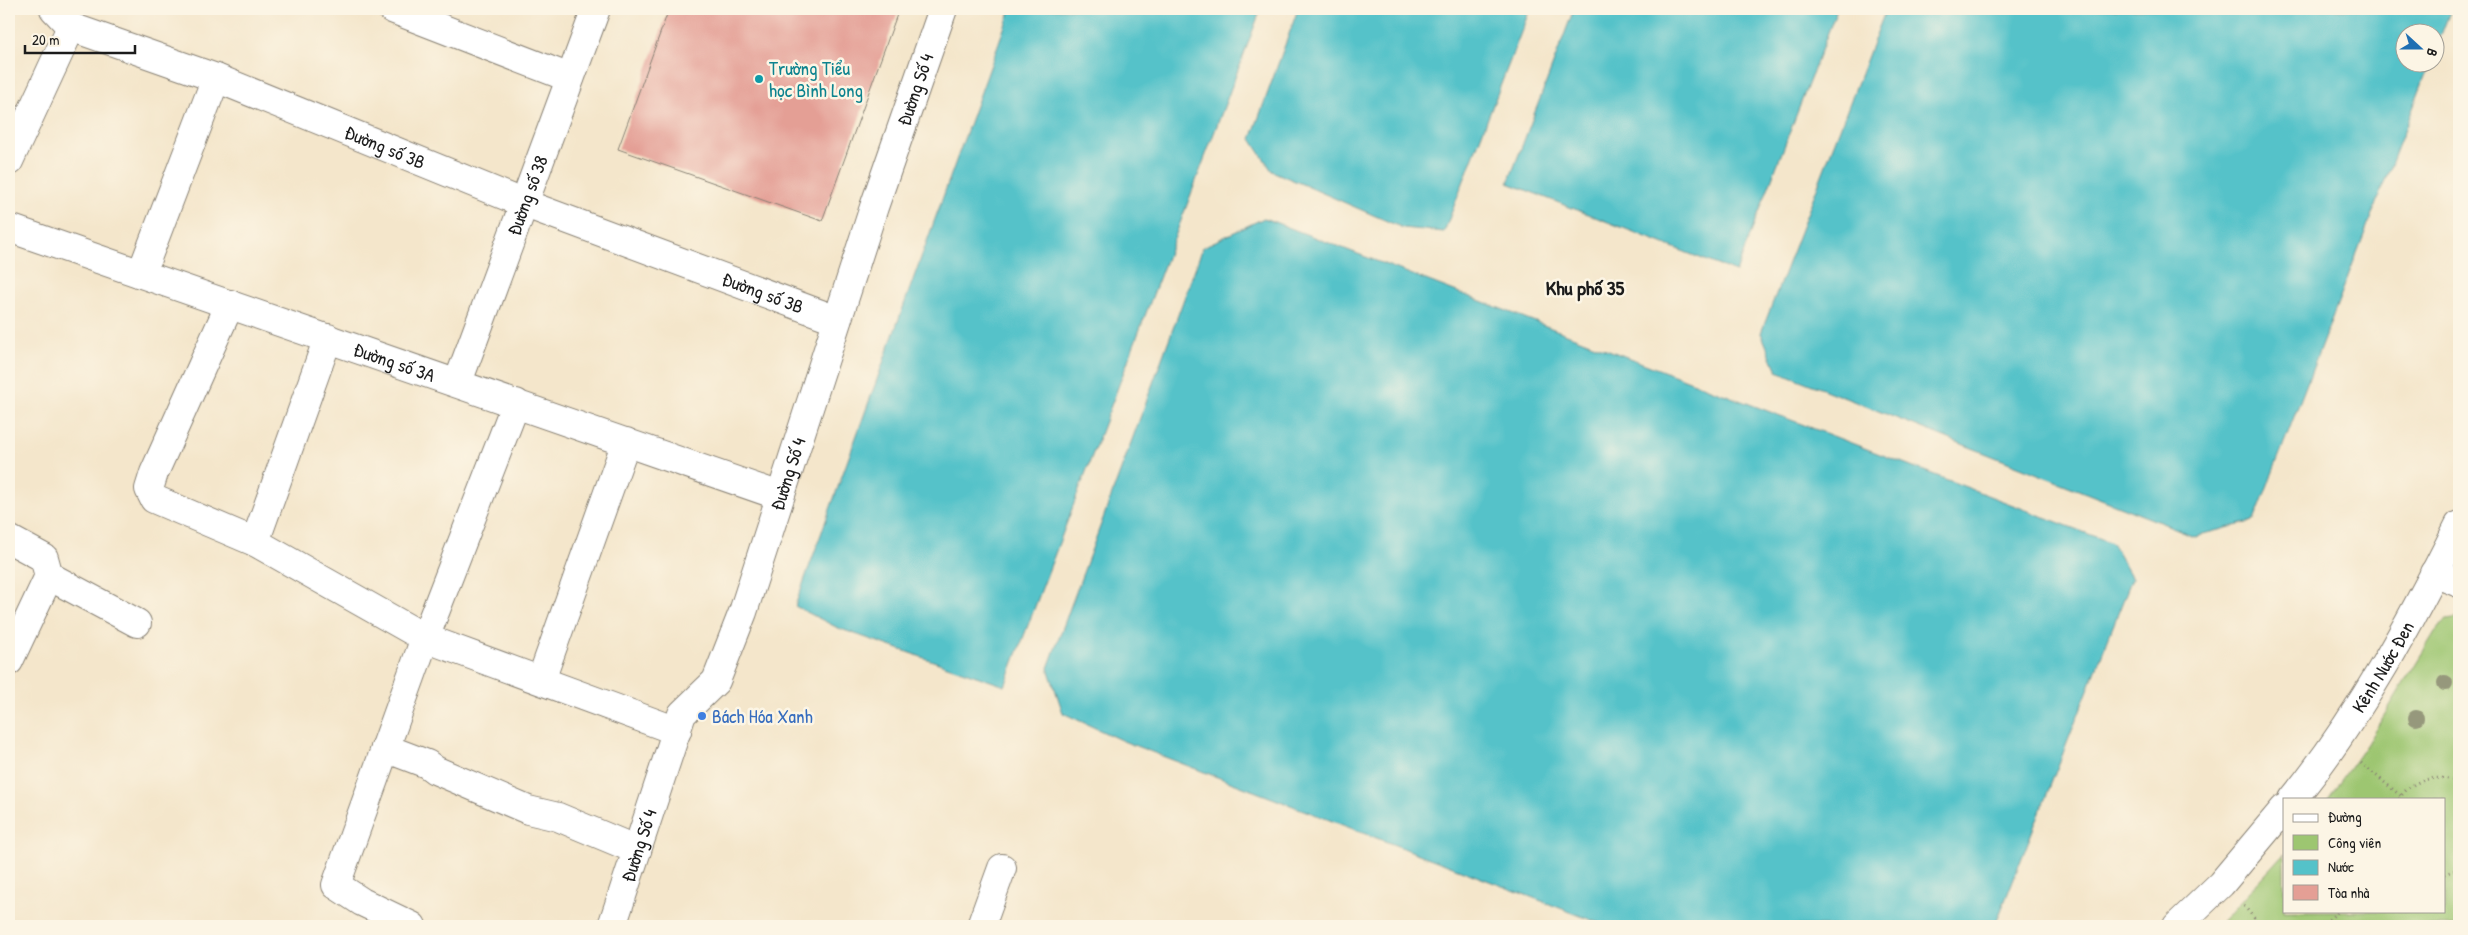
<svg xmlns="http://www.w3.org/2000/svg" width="2468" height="935" viewBox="0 0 2468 935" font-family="'Patrick Hand',sans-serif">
	<rect width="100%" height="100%" fill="#fcf5e5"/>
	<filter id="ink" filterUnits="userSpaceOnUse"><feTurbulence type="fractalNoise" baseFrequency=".02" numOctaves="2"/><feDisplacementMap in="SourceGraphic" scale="10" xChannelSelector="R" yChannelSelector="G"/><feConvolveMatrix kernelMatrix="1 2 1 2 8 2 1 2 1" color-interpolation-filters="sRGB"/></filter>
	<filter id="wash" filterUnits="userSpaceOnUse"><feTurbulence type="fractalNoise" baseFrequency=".0096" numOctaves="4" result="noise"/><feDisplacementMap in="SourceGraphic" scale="20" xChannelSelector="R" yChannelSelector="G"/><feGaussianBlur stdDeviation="1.12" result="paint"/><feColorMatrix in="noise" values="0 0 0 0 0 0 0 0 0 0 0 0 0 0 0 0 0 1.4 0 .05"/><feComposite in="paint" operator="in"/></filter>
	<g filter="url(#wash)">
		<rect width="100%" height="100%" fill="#f4e6cb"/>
		<!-- green -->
		<path fill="#9dc671" stroke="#5c7146" d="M2459,618V926H2218L2284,854V911H2444V799H2328L2366,745L2438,627L2447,620Z"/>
		<!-- water -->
		<path fill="#54c2c9" stroke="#386f72" d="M1011,9H1261L1005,686L838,628L795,606Z
			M1298,9H1530L1444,232L1403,228L1272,171L1251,139Z
			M1574,9H1837L1736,272L1508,183Z
			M1886,9H2451L2436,48V32H2406V62L2430,63L2254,521L2195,536L1777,371L1761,333Z
			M1264,218L2112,543L2132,578L1995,926H1607L1123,741L1063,713L1048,668L1203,247Z"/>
		<g id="blocks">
			<!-- building -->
			<path fill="#e49f95" d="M669,9H899L822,221L618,149Z"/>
		</g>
	</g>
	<g filter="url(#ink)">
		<use href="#blocks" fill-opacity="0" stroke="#888174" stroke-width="1"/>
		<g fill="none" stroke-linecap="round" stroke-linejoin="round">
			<defs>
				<g id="minor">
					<path id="s1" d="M54,9L71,27L216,78L523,203L837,320"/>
					<path d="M392,9L570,78"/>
					<path d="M9,161L71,27"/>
					<path id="s2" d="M9,228L780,496"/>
					<path d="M141,274L216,78"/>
					<path d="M230,304L154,473L149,489L154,499L255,542L425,638L677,731"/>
					<path id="s3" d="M458,382L596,9"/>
					<path d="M9,539L44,558L49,576L137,623"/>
					<path d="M255,542L328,338"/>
					<path d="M2434,573L2459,583"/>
					<path d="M9,661L49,576"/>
					<path d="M541,680L626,442"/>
					<path d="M385,748L427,764L435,770L528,810L558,817L637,850"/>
					<path id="s4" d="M2293,799C2360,716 2412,620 2459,525"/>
					<path d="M412,926L362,902L336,885L425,638L516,403"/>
					<path id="s5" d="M612,926L682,714L716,681L743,612L874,207L943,9"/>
					<path d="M981,926L1002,868"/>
					<path d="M2177,926L2221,884L2284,809"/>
				</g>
			</defs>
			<!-- minor casing -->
			<use href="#minor" stroke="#888174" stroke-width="30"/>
			<!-- path -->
			<path stroke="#888174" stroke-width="3" stroke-dasharray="1 4" stroke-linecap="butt" d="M2361,763L2401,796
				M2399,799C2412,778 2438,774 2459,782
				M2444,874L2459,869
				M2244,906L2261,926
				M2321,926L2339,911"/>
			<!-- minor -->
			<use href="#minor" stroke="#fff" stroke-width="28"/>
		</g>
		<!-- trees -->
		<g fill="#96987b">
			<circle cx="2445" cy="683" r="8"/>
			<circle cx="2416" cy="718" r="8"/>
		</g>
	</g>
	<!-- markers -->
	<circle fill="#0f9aa8" stroke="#fcf5e5" stroke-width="2" cx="759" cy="79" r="5"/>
	<circle fill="#3f7fe0" stroke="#fcf5e5" stroke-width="2" cx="702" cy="716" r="5"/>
	<g text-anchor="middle" stroke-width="5" stroke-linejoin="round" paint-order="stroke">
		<!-- culture labels -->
		<g font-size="19" fill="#0d838f" stroke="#fcf5e5" text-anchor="start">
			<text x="769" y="75">Trường Tiểu<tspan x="769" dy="22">học Bình Long</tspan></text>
		</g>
		<!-- street labels -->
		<g font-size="19" fill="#1c1c1c" stroke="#fcf5e5">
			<text dy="7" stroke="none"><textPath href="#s5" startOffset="895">Đường Số 4</textPath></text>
			<text dy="7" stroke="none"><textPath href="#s1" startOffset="361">Đường số 3B</textPath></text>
			<text dy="7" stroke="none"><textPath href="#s3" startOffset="199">Đường số 38</textPath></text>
			<text dy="7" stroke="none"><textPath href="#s1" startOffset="766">Đường số 3B</textPath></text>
			<text dy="7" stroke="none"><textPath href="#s2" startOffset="408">Đường số 3A</textPath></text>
			<text dy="7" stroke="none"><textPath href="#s5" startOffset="490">Đường Số 4</textPath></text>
			<text dy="7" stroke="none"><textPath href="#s4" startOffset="160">Kênh Nước Đen</textPath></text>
			<text dy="7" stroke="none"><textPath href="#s5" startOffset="85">Đường Số 4</textPath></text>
		</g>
		<!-- shop labels -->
		<g font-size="19" fill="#366cbe" stroke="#fcf5e5" text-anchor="start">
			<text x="712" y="723">Bách Hóa Xanh</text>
		</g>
		<!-- neighbourhood labels -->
		<g font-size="20" font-weight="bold" fill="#1c1c1c" stroke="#fcf5e5">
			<text x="1585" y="295">Khu phố 35</text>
		</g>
	</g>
	<!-- margin -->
	<rect width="2468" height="935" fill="none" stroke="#fcf5e5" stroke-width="30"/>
	<!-- legend -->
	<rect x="2283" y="798" width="162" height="115" fill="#fcf5e5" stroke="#a29e95"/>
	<rect x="2293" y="814" width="25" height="8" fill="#ffffff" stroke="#a29e95"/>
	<text x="2328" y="822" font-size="15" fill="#1c1c1c">Đường</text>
	<rect x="2293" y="835" width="25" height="15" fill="#9dc671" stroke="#a29e95"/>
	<text x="2328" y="848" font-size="15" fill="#1c1c1c">Công viên</text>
	<rect x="2293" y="860" width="25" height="15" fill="#54c2c9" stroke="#a29e95"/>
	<text x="2328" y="872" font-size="15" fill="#1c1c1c">Nước</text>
	<rect x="2293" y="885" width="25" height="15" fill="#e49f95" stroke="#a29e95"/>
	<text x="2328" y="898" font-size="15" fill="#1c1c1c">Tòa nhà</text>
	<!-- north arrow -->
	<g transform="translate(2420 48) rotate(111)"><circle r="24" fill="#fcf5e5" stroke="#a29e95"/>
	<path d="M0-4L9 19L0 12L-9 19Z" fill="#1f6fb2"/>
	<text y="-8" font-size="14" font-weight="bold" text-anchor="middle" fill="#1c1c1c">B</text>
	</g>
	<!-- scale -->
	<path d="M25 45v8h110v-8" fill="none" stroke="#1c1c1c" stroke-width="2.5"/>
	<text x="32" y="45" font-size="15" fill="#1c1c1c" stroke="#fcf5e5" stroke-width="4" paint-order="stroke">20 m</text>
</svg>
